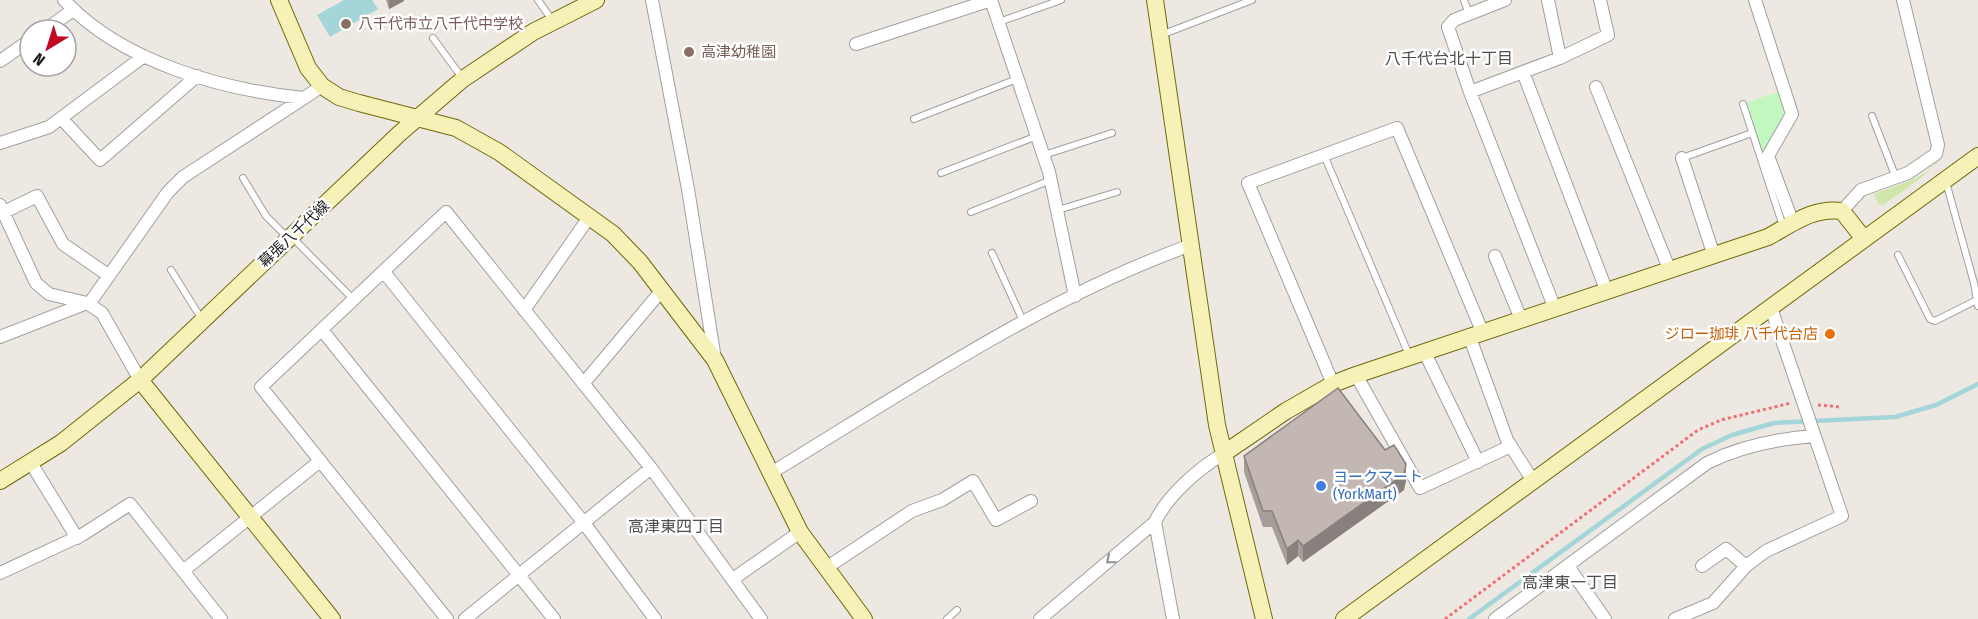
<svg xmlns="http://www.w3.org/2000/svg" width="1978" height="619" viewBox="0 0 1978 619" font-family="'Fira Sans Condensed','Noto Sans JP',sans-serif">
	<rect width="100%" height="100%" fill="#ede8e2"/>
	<!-- grass -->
	<path fill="#d0e6aa" d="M1944,144C1948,165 1900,192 1883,205L1879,204L1874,194C1898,184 1941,176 1944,144Z"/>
	<!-- park -->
	<path fill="#c3f7c0" d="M1778,92L1785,114L1760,157L1743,104Z"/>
	<!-- water -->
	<path fill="#a4d5d9" d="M344,0H372L378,9L330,37L317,15Z"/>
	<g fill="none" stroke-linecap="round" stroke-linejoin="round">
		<!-- stream -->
		<path stroke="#a4d5d9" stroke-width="4.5" d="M1469,619L1702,449L1732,435L1774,423L1895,417L1936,405L1978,384"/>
		<defs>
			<path id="lane" d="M538,0L552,20
				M1464,0L1469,14
				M999,22L1061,0
				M1161,35L1252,0
				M433,38L463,79
				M1743,104L1781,220
				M1872,116L1896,178
				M914,119L1017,79
				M1044,155L1112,133
				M1324,155L1409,355
				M1682,158L1752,133
				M941,173L1037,136
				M243,178L266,216L288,238
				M1946,182L1974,283L1978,306
				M1058,210L1117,192
				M971,212L1051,180
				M291,236L354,300
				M992,253L1024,323
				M1898,255L1930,319L1935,321L1977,300
				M171,270L201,318
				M947,619L957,610"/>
			<path id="street" d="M64,0C121,62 223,90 304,98L322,86
				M652,0L688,189L715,359
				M991,0L1049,172L1075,296
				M1505,0L1454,20L1448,27L1470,92L1555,309
				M1755,0L1792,114L1768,156L1793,223
				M45,30L73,10
				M856,44L991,0
				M1560,58L1608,35L1600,0
				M0,61L30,40
				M1523,72L1607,292
				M1596,87L1670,271
				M1470,92L1560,58L1548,0
				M61,118L100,160L197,76
				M0,143L49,127L144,56
				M1682,158L1714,256
				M0,205L36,283L49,294L87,303L102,313L140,380
				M1842,211L1861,190L1908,173L1936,154L1938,145L1903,0
				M4,212L37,196L63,244L108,275
				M1495,256L1521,319
				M384,272L584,523L655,619
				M89,304L168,192L183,177L304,98
				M524,310L590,216
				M322,330L554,619
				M1469,335L1507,440L1533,481
				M0,337L87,303
				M1424,351L1478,462
				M1356,375L1420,488L1511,446
				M583,384L662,290
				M1333,384L1248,183L1397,128L1482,331
				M31,463L77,538
				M771,473C906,391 1041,299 1191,245
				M1155,522L1173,619
				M1568,566L1605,619
				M1702,566L1726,549L1746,566
				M826,568L912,511L942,500L973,481L996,520L1031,501
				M183,571L320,461
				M0,573L82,535L130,504L221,619
				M733,579L800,532
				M447,619L261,387L446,212L651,468L761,619
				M465,619L651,468
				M1040,619L1155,522C1167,496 1198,469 1223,454
				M1495,619L1707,463C1741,446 1776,439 1814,436
				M1675,619L1713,603L1746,566L1766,551L1842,516L1771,308"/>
			<path id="secondary" d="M279,0L308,68L322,86L339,97L359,103L456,128L499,152L613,234L640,262L715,360L800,532L864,619
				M1155,0L1217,425L1264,619
				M140,380L332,619
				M1223,454L1286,411L1333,384L1356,375L1768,237C1792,224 1813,207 1842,211L1864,239
				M0,481L61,443L140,380L400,133L463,79L533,32L596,0
				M1344,619L1978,156"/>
		</defs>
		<!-- lane casing -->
		<use href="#lane" stroke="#a0a0a0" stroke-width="8"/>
		<!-- street casing -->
		<use href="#street" stroke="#a0a0a0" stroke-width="14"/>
		<!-- secondary casing -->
		<use href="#secondary" stroke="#6e6a09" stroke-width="18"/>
		<!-- path -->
		<path stroke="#f36d72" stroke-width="3" stroke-dasharray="3 3" stroke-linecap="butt" d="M1818,405L1840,407
			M1445,619L1698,430L1721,420L1791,403"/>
		<!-- lane -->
		<use href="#lane" stroke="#fff" stroke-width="6"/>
		<!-- street -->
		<use href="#street" stroke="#fff" stroke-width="12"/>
		<!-- secondary -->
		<use href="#secondary" stroke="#f6f1b7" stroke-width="16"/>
	</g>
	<!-- wall -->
	<path fill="#a79d99" d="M386,0H404V1L389,9Z
		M1244,456L1406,480L1404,490L1303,562L1298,556L1287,565L1272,527H1263L1244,472Z"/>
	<!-- shaded-wall -->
	<path fill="#88807d" d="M389,0H404V1L389,9Z
		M1406,464V480L1404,490L1303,562V546Z
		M1298,540V556L1287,565V549Z"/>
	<!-- building -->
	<path fill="#c2b7b2" stroke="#88807d" stroke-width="1.5" d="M1338,388L1385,450L1394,445L1406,464L1404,474L1303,546L1298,540L1287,549L1272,511H1263L1244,456Z"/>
	<!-- one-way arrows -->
	<defs><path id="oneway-chevron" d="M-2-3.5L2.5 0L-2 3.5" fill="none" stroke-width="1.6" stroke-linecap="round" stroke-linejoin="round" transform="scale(1.5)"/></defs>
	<use stroke="#999" href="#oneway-chevron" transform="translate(1110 560) rotate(140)"/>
	<!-- markers -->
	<g fill="#8d6e63" stroke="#fff" stroke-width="2">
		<circle cx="346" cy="24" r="6"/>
		<circle cx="689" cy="52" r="6"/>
	</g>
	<circle fill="#e8710a" stroke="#fff" stroke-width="2" cx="1830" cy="334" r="6"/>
	<circle fill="#3f7fe0" stroke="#fff" stroke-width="2" cx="1321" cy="486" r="6"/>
	<g text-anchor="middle" stroke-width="5" stroke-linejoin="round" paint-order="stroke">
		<!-- education labels -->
		<g font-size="15" fill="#785e54" stroke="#fff" text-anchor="start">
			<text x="358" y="29">八千代市立八千代中学校</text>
			<text x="701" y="57">高津幼稚園</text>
		</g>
		<!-- street labels -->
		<g font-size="15" fill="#1c1c1c" stroke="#fff">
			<text transform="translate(294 234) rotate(-43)" y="5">幕張八千代線</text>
		</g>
		<!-- food labels -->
		<g font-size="15" fill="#c56008" stroke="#fff" text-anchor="end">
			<text x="1818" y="339">ジロー珈琲 八千代台店</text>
		</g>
		<!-- shop labels -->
		<g font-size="15" fill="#366cbe" stroke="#fff" text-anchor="start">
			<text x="1333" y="482">ヨークマート<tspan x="1333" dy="17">(YorkMart)</tspan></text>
		</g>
		<!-- neighbourhood labels -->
		<g font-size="16" fill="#4f4f4f" stroke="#fff">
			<text x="1449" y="64">八千代台北十丁目</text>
			<text x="676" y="532">高津東四丁目</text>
			<text x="1570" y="588">高津東一丁目</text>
		</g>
	</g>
	<!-- north arrow -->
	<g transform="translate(48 48) rotate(218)"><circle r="28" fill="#ffffff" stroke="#a4a4a4" stroke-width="1.5"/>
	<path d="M0-4.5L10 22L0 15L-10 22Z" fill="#c00822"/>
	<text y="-9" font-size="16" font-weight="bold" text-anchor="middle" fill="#1c1c1c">N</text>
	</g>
</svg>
